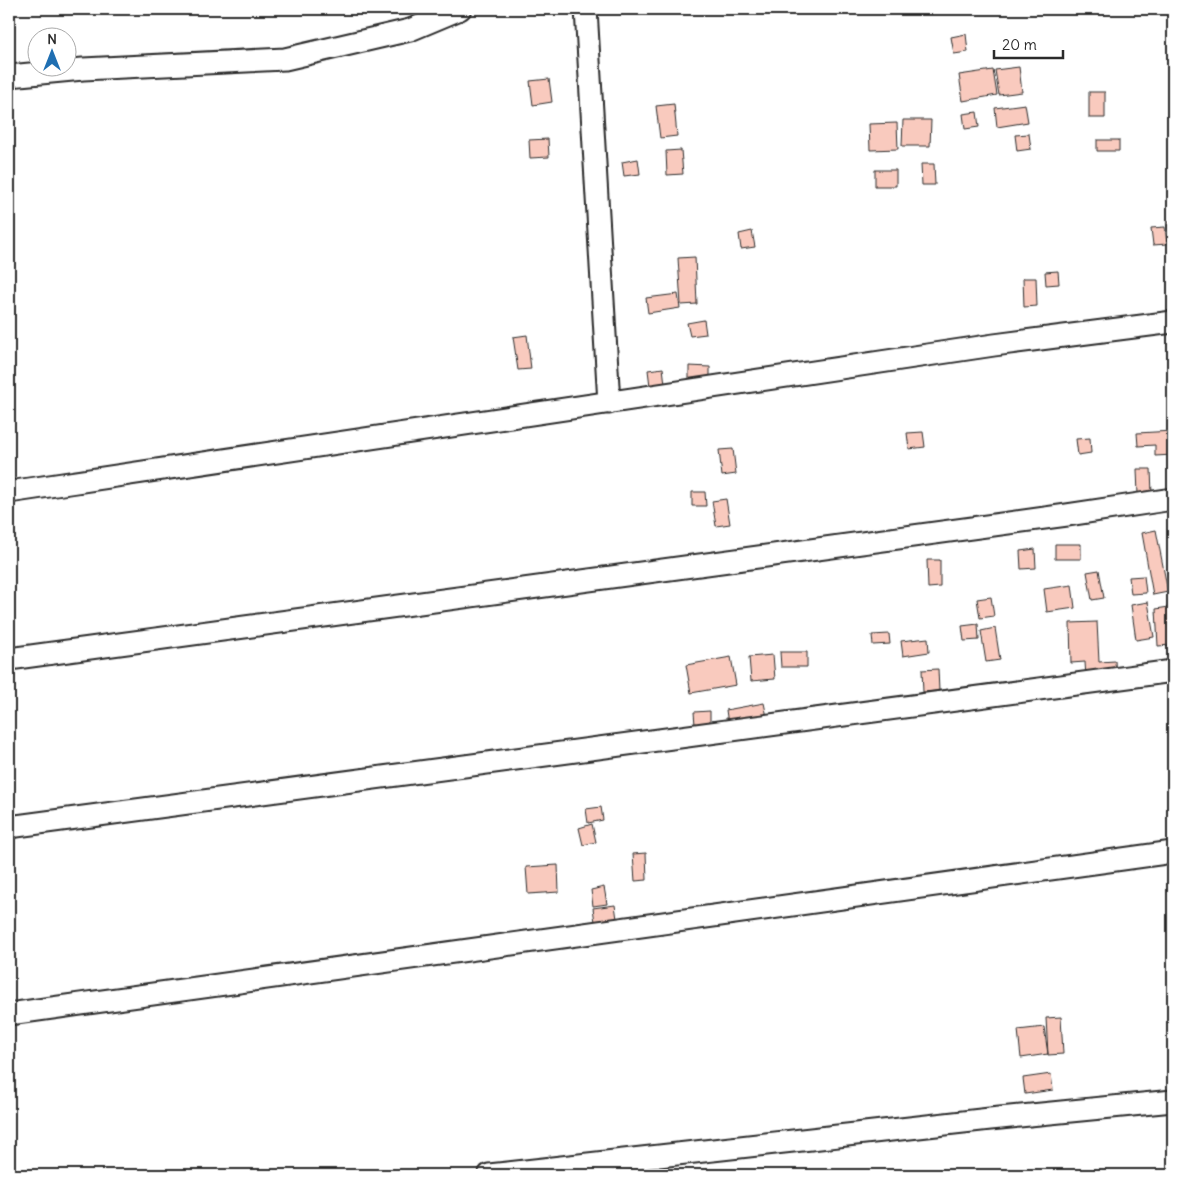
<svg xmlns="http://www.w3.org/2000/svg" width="1182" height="1184" viewBox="0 0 1182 1184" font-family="Delius,sans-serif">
	<rect width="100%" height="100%" fill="#fff"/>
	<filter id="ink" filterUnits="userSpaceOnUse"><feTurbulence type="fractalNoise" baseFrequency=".02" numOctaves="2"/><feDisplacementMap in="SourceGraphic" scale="10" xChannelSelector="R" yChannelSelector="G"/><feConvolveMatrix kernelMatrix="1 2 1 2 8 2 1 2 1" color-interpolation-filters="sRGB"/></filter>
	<g filter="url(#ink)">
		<!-- building -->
		<path fill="#f9cabe" stroke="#2b2b2b" d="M966,34L968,52L954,54L951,37Z
			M1019,67L1022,92L999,95L995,70Z
			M993,70L997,95L963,101L959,75Z
			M549,79L552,102L533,105L530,81Z
			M1089,92H1105V118H1089Z
			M674,104L677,136L660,138L656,106Z
			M1025,104L1028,122L997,127L995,108Z
			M977,112L979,127L965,129L963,114Z
			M903,120H931L930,146H902Z
			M897,123L898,149L870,150L869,124Z
			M1029,134L1031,149L1017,151L1015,135Z
			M548,139L549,157L530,158L529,140Z
			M1097,140H1119V151H1097Z
			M681,150L683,174L667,175L666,151Z
			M638,159L640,174L624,176L622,162Z
			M921,164H934L935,185H922Z
			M875,170H896V186H875Z
			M1173,221V245H1172L1168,222Z
			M1165,227L1167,244L1153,245L1151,228Z
			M752,231L755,247L741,249L739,234Z
			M695,257L697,304L681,305L678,258Z
			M1058,271L1059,284L1046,285L1045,272Z
			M1023,278H1036L1037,306L1024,307Z
			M678,294L680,308L648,313L646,298Z
			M704,320L706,334L690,336L687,323Z
			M527,335L531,369L518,370L513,337Z
			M689,366L710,367V380H689Z
			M663,368L665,384L650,386L648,370Z
			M1173,431V455L1155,456V445L1138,446L1137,433Z
			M923,432L925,447L909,449L907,433Z
			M1090,438L1091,453L1078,455L1076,439Z
			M733,449L736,474L722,476L719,450Z
			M1137,469H1151L1152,494L1138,495Z
			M692,492H705L706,506H692Z
			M726,499L730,524L716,526L712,501Z
			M1156,530L1168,592L1153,595L1142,533Z
			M1055,544H1081V559H1055Z
			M1035,549L1036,568L1021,569L1020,551Z
			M927,560H940V587L928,588Z
			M1099,570L1104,598L1092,600L1087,572Z
			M1144,576L1146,593L1131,594L1129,577Z
			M1072,585L1075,608L1047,612L1044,589Z
			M991,597L994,616L980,618L977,599Z
			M1148,602L1154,637L1136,640L1131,605Z
			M1169,607L1171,645L1158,646L1156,609Z
			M1097,622L1099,662L1115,661L1116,677L1086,678L1085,662L1071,663L1070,623Z
			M978,624L979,640L964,641L962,626Z
			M995,628L1000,660L986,662L981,631Z
			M889,634L890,644L873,645L872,635Z
			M928,638L929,652L903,656L901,641Z
			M780,652H807V667H781Z
			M773,655L775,679L751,681L749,657Z
			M731,657L736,685L691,693L686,665Z
			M938,669L939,691L923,692L922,670Z
			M764,703L767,717L728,724L726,710Z
			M710,711V725H695L694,712Z
			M601,807L603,820L588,823L586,809Z
			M592,824L596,842L583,845L579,828Z
			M646,853L647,880L635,881L633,854Z
			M558,865L559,892L528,894L526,867Z
			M604,887L607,904L593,906L591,890Z
			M615,905L617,919L595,922L593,908Z
			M1061,1017L1063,1054L1048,1055L1046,1018Z
			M1044,1027L1048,1054L1021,1058L1018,1030Z
			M1051,1074L1053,1090L1025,1094L1023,1078Z"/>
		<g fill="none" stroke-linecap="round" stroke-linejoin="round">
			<defs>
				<path id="minor" d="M586,9L609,403
					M9,76L83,69L285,59L410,30L460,9
					M9,492L994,345L1173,322
					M9,659L1067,515L1173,499
					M9,827L1173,671
					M9,1014L1173,852
					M489,1175L990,1119L1173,1101"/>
			</defs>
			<!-- minor casing -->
			<use href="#minor" stroke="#2b2b2b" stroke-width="25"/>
			<!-- minor -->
			<use href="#minor" stroke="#fff" stroke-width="21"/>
		</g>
	</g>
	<!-- margin -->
	<rect width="1182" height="1184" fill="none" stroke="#fff" stroke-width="30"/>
	<rect x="15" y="15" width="1152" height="1154" fill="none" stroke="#2b2b2b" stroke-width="2" filter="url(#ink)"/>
	<!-- north arrow -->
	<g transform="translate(52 52)"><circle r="24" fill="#ffffff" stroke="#aaaaaa"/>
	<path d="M0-4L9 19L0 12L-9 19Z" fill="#1f6fb2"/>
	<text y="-8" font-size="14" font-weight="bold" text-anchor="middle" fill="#2b2b2b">N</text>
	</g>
	<!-- scale -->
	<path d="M994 50v8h69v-8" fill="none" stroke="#2b2b2b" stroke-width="2.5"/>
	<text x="1002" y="50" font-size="15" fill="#2b2b2b" stroke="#ffffff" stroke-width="4" paint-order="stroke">20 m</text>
</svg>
